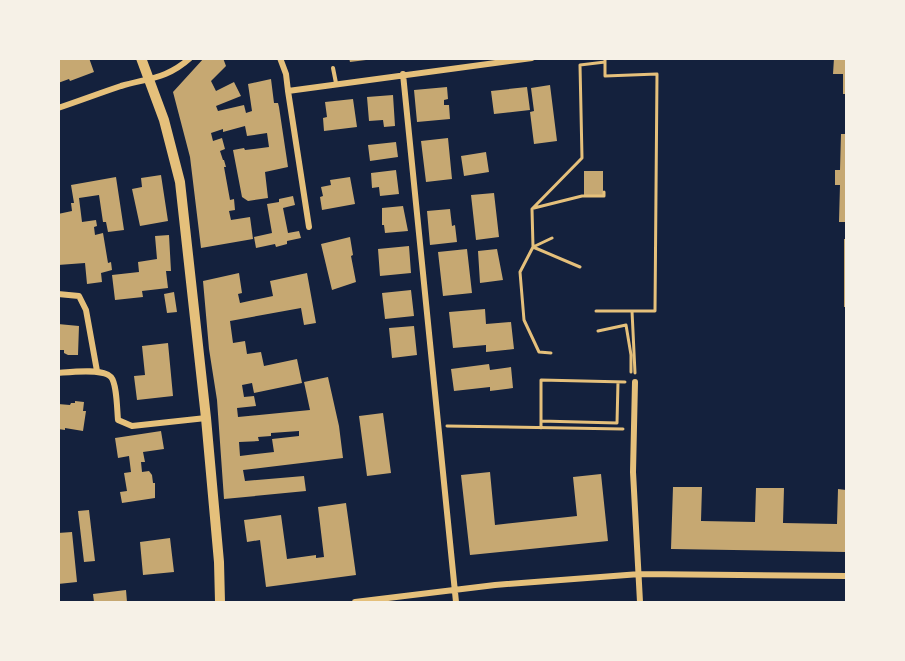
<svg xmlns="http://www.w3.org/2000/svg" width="905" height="661" viewBox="0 0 905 661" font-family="Lato,sans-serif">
	<rect width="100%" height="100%" fill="#14213d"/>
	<!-- building -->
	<path fill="#c6a872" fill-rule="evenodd" d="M58,58H89L94,72L70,81L69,79L58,83Z
		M204,58H223L226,66L211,81L216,91L234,82L241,96L216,106L218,111L244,105L246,113L252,111L248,84L271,79L274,103H278L279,107L288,167L265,172L268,198L248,201L242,197L233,150L244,148L245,150L269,147L267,133L247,136L245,126L223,132V129L211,133L213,141L222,138L225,149L220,151L223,160H224L226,167H224L230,200L234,199L235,210L229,211L231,220L250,217L253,239L201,248L190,157L173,92Z
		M349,58H366V60L350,62Z
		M834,58H846V94H843V74H833Z
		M550,85L557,141L534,144L530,112L534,111L531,88Z
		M447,87L448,99L444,100V105H449L450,119L417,122L414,90Z
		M527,87L530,110L494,114L491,91Z
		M393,95L395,126L384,127L383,120L369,121L367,97Z
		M353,99L357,127L324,131L323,118L327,117L325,102Z
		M841,134H846V222H839L840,185H835V170H840Z
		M448,138L452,179L426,182L421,141Z
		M396,142L398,157L370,161L368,145Z
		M486,152L489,172L464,176L461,156Z
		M396,170L399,194L380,196L379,187L372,188L371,173Z
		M584,171H603V195H584Z
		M161,175L168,221L140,226L132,189L142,187L141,178Z
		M116,177L124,230L108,232L106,222H103L99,195L79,198L82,222L96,220L97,226L94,227L95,235L103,233L108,263L111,262L112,270L101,273L102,282L87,284L85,263L58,265V214L72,211L71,203H74L71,185Z
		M350,177L355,204L322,210L320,197L323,196L321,187L331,185L330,180Z
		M494,193L499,237L476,240L471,195Z
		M293,196L295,205L283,208L288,233L299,231L301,238L287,241V244L276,247L275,244L256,248L254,237L272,233L267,204L279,202V199Z
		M403,206L408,231L385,233L384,225H382V208Z
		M450,209L452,226L455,225L457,242L430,245L427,211Z
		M169,235L171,271H166L168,288L142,291L143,297L115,300L112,275L139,272L138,262L157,259L155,236Z
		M350,237L353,255L351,256L356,282L332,290L321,244Z
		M844,239H846V307H844Z
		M409,246L411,273L380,276L378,249Z
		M467,249L472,293L443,296L438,252Z
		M497,249L503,280L480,283L478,251Z
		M239,273L242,293L238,294L240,303L273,296L270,281L307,273L316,323L304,325L301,308L230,321L233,343L245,341L247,354L261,352L264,366L297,359L302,383L254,393L252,383L242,385L244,397L254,396L256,406L237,408L238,417L310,410L304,382L328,377L339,426L343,458L243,470L245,481L304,476L306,491L224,499L217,400L209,349L203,281ZM299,431V436L272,439L274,452L240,456L239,442L259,441L258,437L271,436V433Z
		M411,290L414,316L385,319L382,293Z
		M174,292L177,312L167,313L164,294Z
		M485,309L486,324L511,322L514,349L486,352V345L453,348L449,312Z
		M58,324L79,326L78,355H68L64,353V350H58Z
		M414,326L417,355L392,358L389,328Z
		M168,343L173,396L137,400L134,376L145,375L142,346Z
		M489,364L490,370L511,367L513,388L490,391V387L454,391L451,369Z
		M75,401L84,402L83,411H86L83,431L65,428V430L58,429V404L70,405L71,403H75Z
		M383,413L391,473L367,476L359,416Z
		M161,431L164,449L143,452L145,462H141L142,472L149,471L152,475L153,483H155V498L122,503L120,492L127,491L124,473L131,472L129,456L118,458L115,438Z
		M490,472L495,525L577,516L573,477L601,474L608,541L470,555L461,475Z
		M673,487H702L701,521L755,522L756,488H784L783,523L837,524L838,489L846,490V552L671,549Z
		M346,503L356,575L266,587L260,540L247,542L244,520L281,515L287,559L316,555V558L324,557L318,507Z
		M89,510L95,561L84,562L78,511Z
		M72,532L77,582L58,584V533Z
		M170,538L174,572L143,575L140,542Z
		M126,590L127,602H94L93,594Z"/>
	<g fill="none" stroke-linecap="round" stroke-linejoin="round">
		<!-- path -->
		<path stroke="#e5c07b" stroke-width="3" d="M605,58V76L657,74L655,311H632L635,373
			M534,208L582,196H604V192
			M580,267L533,247L532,209L582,158L580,65L605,62
			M596,311H632
			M598,331L626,325L631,355V372
			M551,353L539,352L524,320L520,272L533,247L552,238
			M541,421L617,423L618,382
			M447,426L623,429
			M541,428V380L625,382"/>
		<!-- service -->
		<path stroke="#e5c07b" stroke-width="4" d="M333,68L336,83"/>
		<!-- minor -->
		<path stroke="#e5c07b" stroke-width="6" d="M280,58L286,74L288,91L532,58
			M403,74L456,602
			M288,91L309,227
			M58,108C79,101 100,93 121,86C148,78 167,79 190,58
			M58,294L79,296L86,310L97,371
			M58,373C71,372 103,368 111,377C117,384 117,410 118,420L132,426L206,418
			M635,382L633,472L640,602
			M355,602L495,585L640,574L846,576"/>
		<!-- secondary -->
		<path stroke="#e5c07b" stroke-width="10" d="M141,58L164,120L180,182L206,418L219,562L220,602"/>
	</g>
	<!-- border -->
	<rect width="905" height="661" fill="none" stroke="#f6f1e7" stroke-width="120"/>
</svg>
